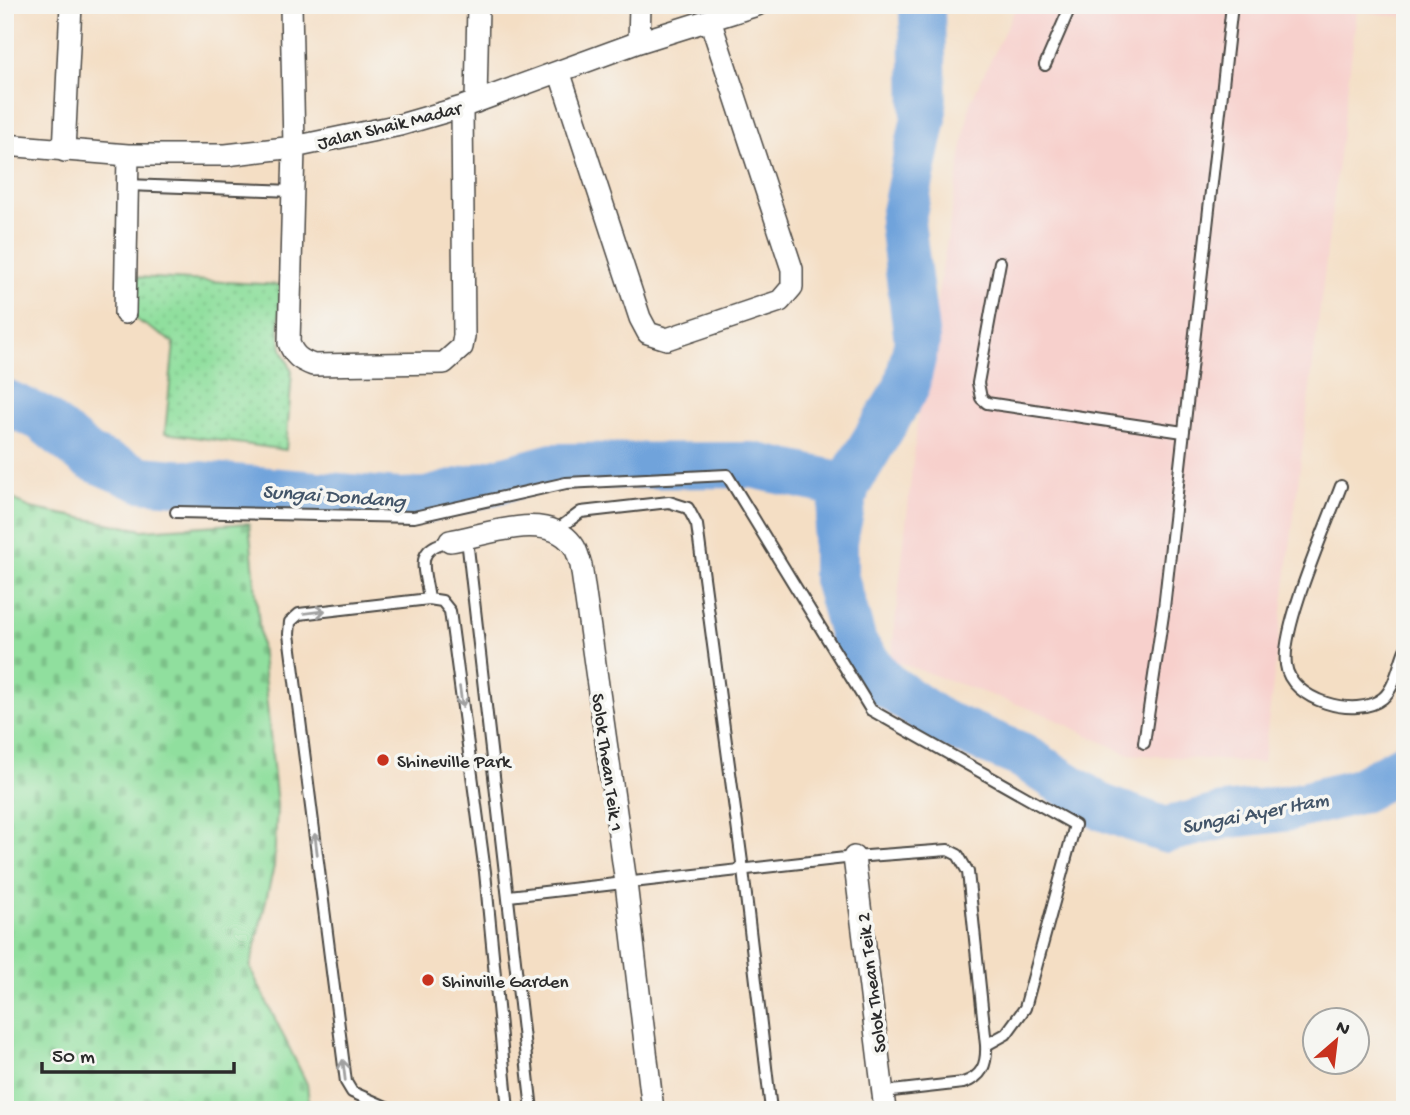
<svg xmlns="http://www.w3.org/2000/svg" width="1410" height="1115" viewBox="0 0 1410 1115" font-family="'Gochi Hand',sans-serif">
	<defs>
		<pattern id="cemetery-stones" width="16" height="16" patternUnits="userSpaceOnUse" patternTransform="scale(1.75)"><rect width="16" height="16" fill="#90df9e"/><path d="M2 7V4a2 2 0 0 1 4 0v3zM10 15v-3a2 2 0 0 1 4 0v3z" fill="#7cc088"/></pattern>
		<pattern id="park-dots" width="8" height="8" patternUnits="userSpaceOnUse" patternTransform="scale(1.75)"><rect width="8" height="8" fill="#90df9e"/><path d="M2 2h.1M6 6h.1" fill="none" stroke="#7cc088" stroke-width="1.8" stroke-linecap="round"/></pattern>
	</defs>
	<rect width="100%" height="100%" fill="#f6f6f2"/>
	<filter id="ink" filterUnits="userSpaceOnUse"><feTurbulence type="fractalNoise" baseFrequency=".0143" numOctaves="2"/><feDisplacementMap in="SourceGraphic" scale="14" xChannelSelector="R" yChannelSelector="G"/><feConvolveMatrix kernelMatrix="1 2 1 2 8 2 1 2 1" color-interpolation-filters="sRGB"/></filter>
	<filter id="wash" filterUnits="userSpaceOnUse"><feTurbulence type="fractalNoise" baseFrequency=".00686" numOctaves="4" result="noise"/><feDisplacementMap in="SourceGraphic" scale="28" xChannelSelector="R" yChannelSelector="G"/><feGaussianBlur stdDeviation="1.57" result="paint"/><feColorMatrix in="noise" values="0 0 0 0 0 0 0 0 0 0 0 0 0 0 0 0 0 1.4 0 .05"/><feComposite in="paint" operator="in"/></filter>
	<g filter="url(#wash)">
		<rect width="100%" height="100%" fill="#f4dec4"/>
		<!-- built -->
		<path fill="#f7d0cc" d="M1017,5H1405V17L1357,11L1263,763L1127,754L1042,713L891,660L919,406L970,103Z"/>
		<!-- cemetery -->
		<path fill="url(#cemetery-stones)" stroke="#5e8564" stroke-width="2" d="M5,494L30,508L143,530L249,523L277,806L274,866L250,968L307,1084L309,1102L327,1110H5Z"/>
		<!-- park -->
		<path fill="url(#park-dots)" stroke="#5e8564" stroke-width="2" d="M135,277L280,285L279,332L282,349L292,371L286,450L165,433L174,343L135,319Z"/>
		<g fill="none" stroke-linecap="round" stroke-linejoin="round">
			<!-- river -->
			<path stroke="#6fa3db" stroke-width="46" d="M922,5L924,118L902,222L917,341L906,388L847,486L835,538V575L855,646L884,683L940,722L1021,755L1101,807L1165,830L1224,816L1290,808L1359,791L1405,766
				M5,402L41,418L89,457L141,479L398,501L427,500L553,466L752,465L847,486"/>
		</g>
	</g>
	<g filter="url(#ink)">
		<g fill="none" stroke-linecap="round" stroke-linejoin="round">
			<defs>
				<path id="service" d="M1400,5L1405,6
					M1045,65L1071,5
					M127,185L293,191
					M1000,262L978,383L981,398L987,403L1183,432
					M1341,486C1326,527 1281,627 1286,665C1290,700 1356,720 1383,698C1395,688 1399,664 1405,650
					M176,512L414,517L566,483L727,475L871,710L1075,825L1025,1008L1006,1034L986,1045
					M555,531L581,512L669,502L688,508L697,525L743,870L771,1110
					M467,539L532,1110
					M429,599C425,569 412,549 450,541
					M1144,743L1164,608L1232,5
					M509,896L854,857L948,850L958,855L968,872L986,1045C987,1065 982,1077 963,1083L883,1092
					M393,1110L352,1092L346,1082L289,634L290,622L299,614L429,599L442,601L450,611L485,872L508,1110"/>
				<path id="minor" d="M291,5L294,147L289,343C294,356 300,360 313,365L444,363L462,347L464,336L462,107
					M639,42L640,5
					M560,74L640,318L648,333L667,339L780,301L792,287V269L710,20
					M476,102L478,5
					M5,145L128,155H226L294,147L400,125L462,107L639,42L757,5
					M64,151L71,5
					M125,313L128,155
					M450,541C484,536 547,509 573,545C577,550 579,559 581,565L626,883L653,1110
					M854,857L885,1110"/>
			</defs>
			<!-- service casing -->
			<use href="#service" stroke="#494642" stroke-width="14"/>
			<!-- minor casing -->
			<use href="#minor" stroke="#494642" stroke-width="24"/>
			<!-- service -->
			<use href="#service" stroke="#fff" stroke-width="10"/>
			<!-- minor -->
			<use href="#minor" stroke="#fff" stroke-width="21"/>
		</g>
		<!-- one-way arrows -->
		<defs><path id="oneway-shaft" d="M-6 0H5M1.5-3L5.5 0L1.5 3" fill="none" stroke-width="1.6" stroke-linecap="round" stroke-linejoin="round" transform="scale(1.75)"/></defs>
		<g stroke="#a0a0a0">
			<use href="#oneway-shaft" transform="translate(315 612) rotate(-7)"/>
			<use href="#oneway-shaft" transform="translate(461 697) rotate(82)"/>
			<use href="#oneway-shaft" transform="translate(316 844) rotate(-97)"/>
			<use href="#oneway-shaft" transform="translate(344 1070) rotate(-97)"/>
		</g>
	</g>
	<!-- markers -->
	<g fill="#c8321e" stroke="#f6f6f2" stroke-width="2.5">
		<circle cx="383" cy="760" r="7"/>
		<circle cx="428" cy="980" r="7"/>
	</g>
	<g text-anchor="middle" stroke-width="7" stroke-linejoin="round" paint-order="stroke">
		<!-- street labels -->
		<g font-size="19" fill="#2b2b2b" stroke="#f6f6f2">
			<text transform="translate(389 124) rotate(-14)" y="7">Jalan Shaik Madar</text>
			<text transform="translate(609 762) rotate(82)" y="7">Solok Thean Teik 1</text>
			<text transform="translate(870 983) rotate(-97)" y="7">Solok Thean Teik 2</text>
		</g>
		<!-- poi labels -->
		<g font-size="19" fill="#2b2b2b" stroke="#f6f6f2" text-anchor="start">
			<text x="397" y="767">Shineville Park</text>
			<text x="442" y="987">Shinville Garden</text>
		</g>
		<!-- water labels -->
		<g font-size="21" font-style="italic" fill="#435569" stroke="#f6f6f2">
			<text transform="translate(334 495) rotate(4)" y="7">Sungai Dondang</text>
			<text transform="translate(1255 812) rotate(-11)" y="7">Sungai Ayer Itam</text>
		</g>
	</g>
	<!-- margin -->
	<rect width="1410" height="1115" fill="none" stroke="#f6f6f2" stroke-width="28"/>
	<!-- north arrow -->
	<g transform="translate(1336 1041) rotate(28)"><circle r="33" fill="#f6f6f2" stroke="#a5a5a2" stroke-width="2"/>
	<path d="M0-5L12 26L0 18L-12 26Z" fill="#c8321e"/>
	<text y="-10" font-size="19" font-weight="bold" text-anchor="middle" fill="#2b2b2b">N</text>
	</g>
	<!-- scale -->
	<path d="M42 1062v10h192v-10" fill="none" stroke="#2b2b2b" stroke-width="3.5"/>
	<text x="52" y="1062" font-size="21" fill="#2b2b2b" stroke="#f6f6f2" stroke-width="5" paint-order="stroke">50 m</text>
</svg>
